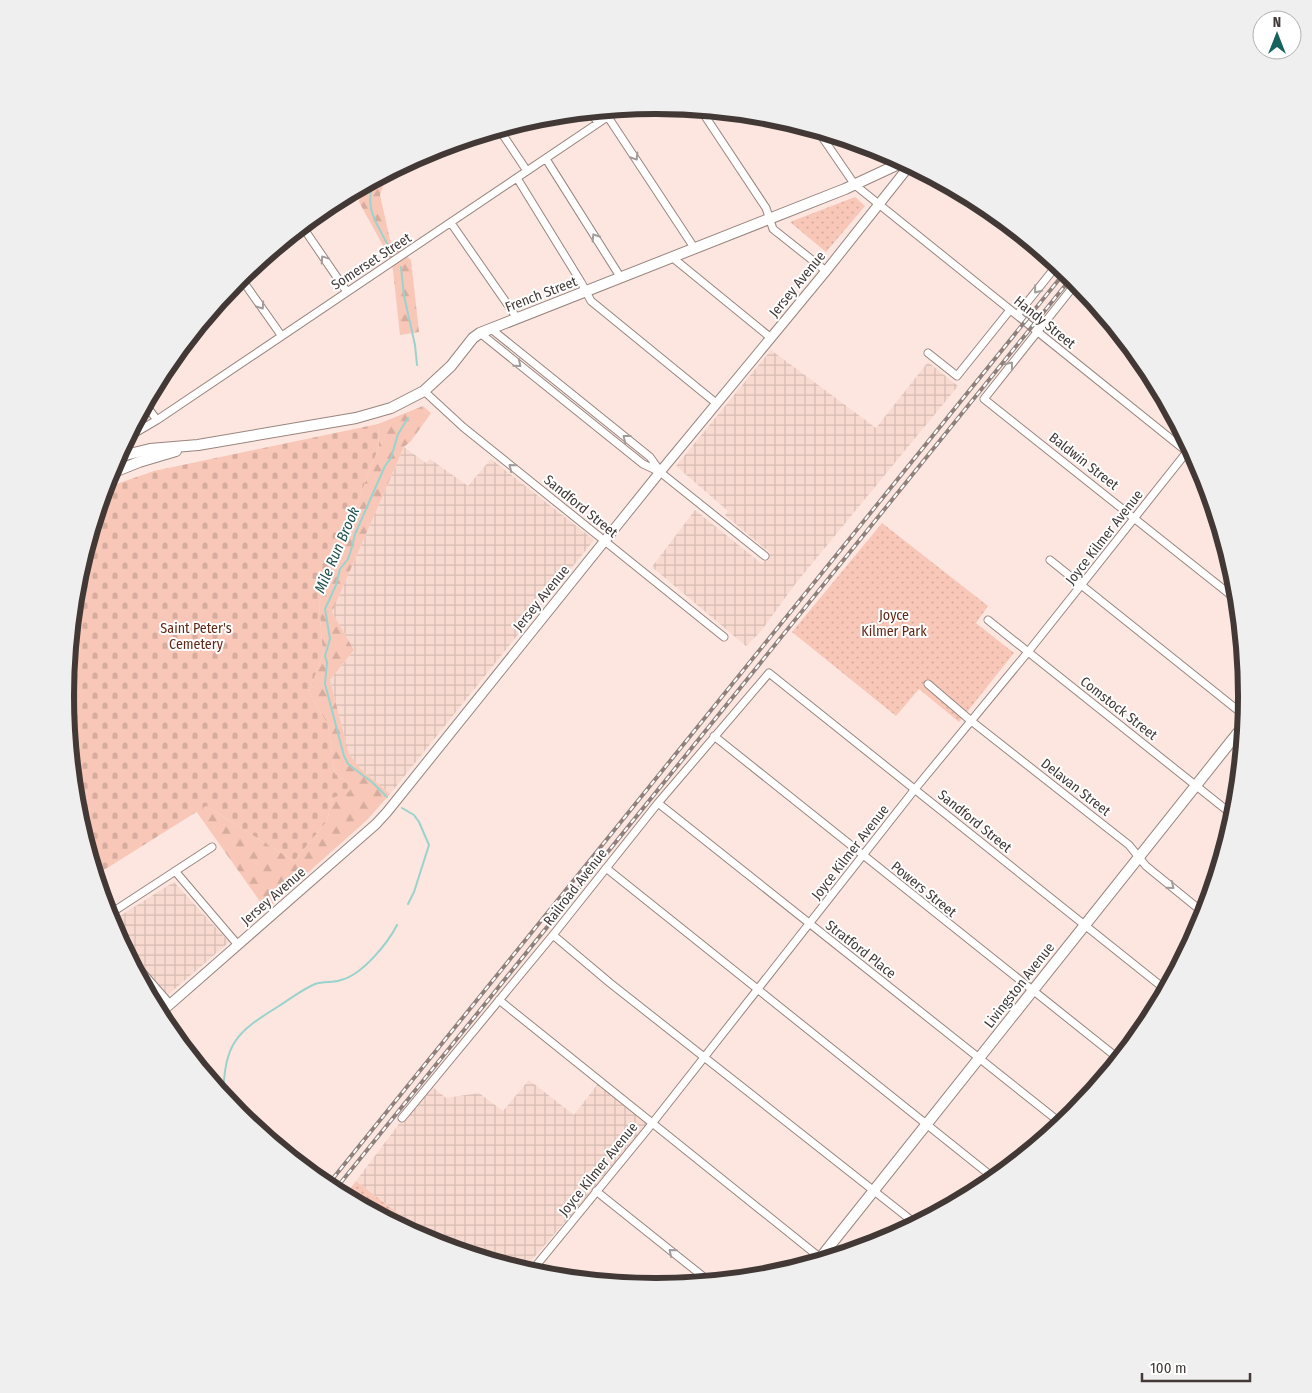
<svg xmlns="http://www.w3.org/2000/svg" width="1312" height="1393" viewBox="0 0 1312 1393" font-family="'Fira Sans Condensed',sans-serif">
	<defs>
		<pattern id="industrial-grid" width="8" height="8" patternUnits="userSpaceOnUse" patternTransform="scale(1.25)"><rect width="8" height="8" fill="#f8dad0"/><path d="M0 4h8M4 0v8" fill="none" stroke="#d6bcb3"/></pattern>
		<pattern id="forest-firs" width="22" height="20" patternUnits="userSpaceOnUse" patternTransform="scale(1.25)"><rect width="22" height="20" fill="#f8c7b8"/><path d="M5 1l3.5 6h-7zM16 11l3.5 6h-7z" fill="#d6ac9f"/></pattern>
		<pattern id="cemetery-stones" width="16" height="16" patternUnits="userSpaceOnUse" patternTransform="scale(1.25)"><rect width="16" height="16" fill="#f8c7b8"/><path d="M2 7V4a2 2 0 0 1 4 0v3zM10 15v-3a2 2 0 0 1 4 0v3z" fill="#d6ac9f"/></pattern>
		<pattern id="park-dots" width="8" height="8" patternUnits="userSpaceOnUse" patternTransform="scale(1.25)"><rect width="8" height="8" fill="#f8c7b8"/><path d="M2 2h.1M6 6h.1" fill="none" stroke="#d6ac9f" stroke-width="1.8" stroke-linecap="round"/></pattern>
	</defs>
	<rect width="100%" height="100%" fill="#fce6df"/>
	<!-- industrial -->
	<path fill="url(#industrial-grid)" d="M771,350L876,428L928,362L958,386L796,583L761,631L746,646L652,567L695,510L762,564L770,553L725,515L728,511L676,466Z
		M404,447L426,463L430,459L468,486L491,459L594,540L390,794L360,768L349,754L330,680L354,650L332,612Z
		M174,882L229,942L155,1006L124,949L128,945L110,922Z
		M529,1080L574,1115L600,1081L652,1123L522,1271L439,1245L356,1181L429,1084L446,1098L479,1093L503,1111Z"/>
	<!-- forest -->
	<path fill="url(#forest-firs)" d="M387,173L380,195L390,240L411,260L419,332L400,335L392,262L359,202L361,187Z
		M423,406L431,413L411,441L404,447L332,612L354,650L330,680L349,754L360,768L390,794L367,820L266,910L196,811L206,806L294,861L327,821L332,798L349,783L335,774L328,725L309,692L323,654L319,603L379,446L378,424Z"/>
	<!-- cemetery -->
	<path fill="url(#cemetery-stones)" d="M378,424L379,446L319,603L323,654L309,692L328,725L335,774L349,783L350,791L332,798L327,821L294,861L206,806L96,875L76,812L65,696L76,581L105,488L154,471Z"/>
	<!-- park -->
	<path fill="url(#park-dots)" d="M855,197L865,206L826,252L790,222Z
		M882,523L988,606L976,623L1014,653L959,722L919,689L896,716L792,632Z
		M356,1181L439,1245L430,1242L344,1197Z"/>
	<g fill="none" stroke-linecap="round" stroke-linejoin="round">
		<!-- stream -->
		<path stroke="#99d3cd" stroke-width="2" d="M373,181C364,212 378,223 390,250
			M401,267L404,296L415,345L417,365
			M387,797L373,783L348,764L344,756L325,684L327,662L325,656L330,639L325,609L336,585L340,569L348,559L352,547L355,534L385,466L391,458L398,434L408,418
			M402,808L414,815L419,822L429,845L414,892L408,904
			M223,1096C225,1043 235,1033 279,1006C290,999 303,989 315,984C324,981 333,983 341,980C362,975 388,943 397,925"/>
		<defs>
			<path id="minor" d="M701,110L766,208L773,229L826,271
				M591,112L598,123
				M608,117L695,249
				M499,129L527,171
				M818,131L855,185L1196,459
				M546,159L621,278
				M517,178L581,282L591,301L716,403
				M451,223L517,318
				M302,226L347,292
				M673,258L771,338
				M240,277L281,335
				M1077,282L984,399L1237,600
				M1017,315L1057,265
				M490,328L650,457L660,471
				M480,333L643,464L660,472L765,556
				M928,353L957,376L1010,310
				M424,391L463,427L724,637
				M145,404L157,420
				M128,437L157,420L619,109
				M123,445L132,436
				M1050,560L1245,716
				M988,620L1234,816
				M928,684L970,720L1129,845L1146,866L1205,914
				M714,736L1119,1059
				M658,803L1062,1124
				M606,868L995,1179
				M175,871L238,945
				M108,915L212,847
				M553,935L610,983L916,1224
				M128,956L170,1004
				M499,1000L823,1260
				M402,1118L553,935L658,803L769,673L1166,990
				M596,1191L710,1282
				M530,1273L647,1130L915,789L1028,652L1190,448"/>
			<path id="tertiary" d="M159,1014L376,824L387,812L660,472L826,271L910,165"/>
			<path id="secondary" d="M117,457L150,449L198,445L356,418L391,408L424,391L451,366L473,338L480,333L845,189L903,162
				M109,474L139,462L176,451
				M817,1262L1244,725"/>
		</defs>
		<!-- minor casing -->
		<use href="#minor" stroke="#99857f" stroke-width="9"/>
		<!-- tertiary casing -->
		<use href="#tertiary" stroke="#99857f" stroke-width="11"/>
		<!-- secondary casing -->
		<use href="#secondary" stroke="#99857f" stroke-width="12"/>
		<!-- minor -->
		<use href="#minor" stroke="#fff" stroke-width="7"/>
		<!-- tertiary -->
		<use href="#tertiary" stroke="#fff" stroke-width="9"/>
		<!-- secondary -->
		<use href="#secondary" stroke="#fff" stroke-width="10"/>
		<defs>
			<path id="rail" d="M326,1187L1065,272
				M334,1191L1072,277"/>
		</defs>
		<!-- rail casing -->
		<use href="#rail" stroke="#8f807c" stroke-width="4"/>
		<!-- rail -->
		<use href="#rail" stroke="#fff" stroke-width="2" stroke-dasharray="5.5" stroke-linecap="butt"/>
	</g>
	<!-- one-way arrows -->
	<defs><path id="oneway-chevron" d="M-2-3.5L2.5 0L-2 3.5" fill="none" stroke-width="1.6" stroke-linecap="round" stroke-linejoin="round" transform="scale(1.25)"/></defs>
	<g stroke="#a09c9b">
		<use href="#oneway-chevron" transform="translate(635 157) rotate(57)"/>
		<use href="#oneway-chevron" transform="translate(595 237) rotate(-122)"/>
		<use href="#oneway-chevron" transform="translate(324 259) rotate(-124)"/>
		<use href="#oneway-chevron" transform="translate(1037 290) rotate(129)"/>
		<use href="#oneway-chevron" transform="translate(261 306) rotate(55)"/>
		<use href="#oneway-chevron" transform="translate(518 364) rotate(39)"/>
		<use href="#oneway-chevron" transform="translate(1010 365) rotate(-52)"/>
		<use href="#oneway-chevron" transform="translate(626 438) rotate(-142)"/>
		<use href="#oneway-chevron" transform="translate(512 467) rotate(-141)"/>
		<use href="#oneway-chevron" transform="translate(1171 886) rotate(39)"/>
		<use href="#oneway-chevron" transform="translate(672 1252) rotate(-141)"/>
	</g>
	<g text-anchor="middle" stroke-width="4" stroke-linejoin="round" paint-order="stroke">
		<!-- street labels -->
		<g font-size="14" fill="#423937" stroke="#fff">
			<text transform="translate(371 261) rotate(-33)" y="5">Somerset Street</text>
			<text transform="translate(797 284) rotate(-51)" y="5">Jersey Avenue</text>
			<text transform="translate(541 294) rotate(-21)" y="5">French Street</text>
			<text transform="translate(1045 322) rotate(39)" y="5">Handy Street</text>
			<text transform="translate(1084 461) rotate(38)" y="5">Baldwin Street</text>
			<text transform="translate(581 506) rotate(39)" y="5">Sandford Street</text>
			<text transform="translate(1104 537) rotate(-52)" y="5">Joyce Kilmer Avenue</text>
			<text transform="translate(541 598) rotate(-51)" y="5">Jersey Avenue</text>
			<text transform="translate(1119 708) rotate(38)" y="5">Comstock Street</text>
			<text transform="translate(1076 787) rotate(38)" y="5">Delavan Street</text>
			<text transform="translate(975 821) rotate(39)" y="5">Sandford Street</text>
			<text transform="translate(850 852) rotate(-52)" y="5">Joyce Kilmer Avenue</text>
			<text transform="translate(575 887) rotate(-52)" y="5">Railroad Avenue</text>
			<text transform="translate(924 889) rotate(39)" y="5">Powers Street</text>
			<text transform="translate(273 896) rotate(-41)" y="5">Jersey Avenue</text>
			<text transform="translate(861 949) rotate(38)" y="5">Stratford Place</text>
			<text transform="translate(1019 985) rotate(-52)" y="5">Livingston Avenue</text>
			<text transform="translate(598 1169) rotate(-51)" y="5">Joyce Kilmer Avenue</text>
		</g>
		<!-- park labels -->
		<g font-size="14" fill="#632815" stroke="#fff">
			<text x="894" y="620">Joyce<tspan x="894" dy="16">Kilmer Park</tspan></text>
			<text x="196" y="633">Saint Peter's<tspan x="196" dy="16">Cemetery</tspan></text>
		</g>
		<!-- water labels -->
		<g font-size="15" font-style="italic" fill="#21534f" stroke="#fff">
			<text transform="translate(337 550) rotate(-67)" y="5">Mile Run Brook</text>
		</g>
	</g>
	<!-- crop -->
	<path d="M0 0H1312V1393H0ZM74 696a582 582 0 1 1 1164 0a582 582 0 1 1-1164 0Z" fill="#f0efef" fill-rule="evenodd"/>
	<path fill="none" stroke="#423937" stroke-width="6" d="M74 696a582 582 0 1 1 1164 0a582 582 0 1 1-1164 0Z"/>
	<!-- north arrow -->
	<g transform="translate(1277 35)"><circle r="24" fill="#ffffff" stroke="#b3b0af"/>
	<path d="M0-4L9 19L0 12L-9 19Z" fill="#16635e"/>
	<text y="-8" font-size="14" font-weight="bold" text-anchor="middle" fill="#423937">N</text>
	</g>
	<!-- scale -->
	<path d="M1142 1373v8h108v-8" fill="none" stroke="#423937" stroke-width="2.5"/>
	<text x="1150" y="1373" font-size="15" fill="#423937" stroke="#ffffff" stroke-width="4" paint-order="stroke">100 m</text>
</svg>
